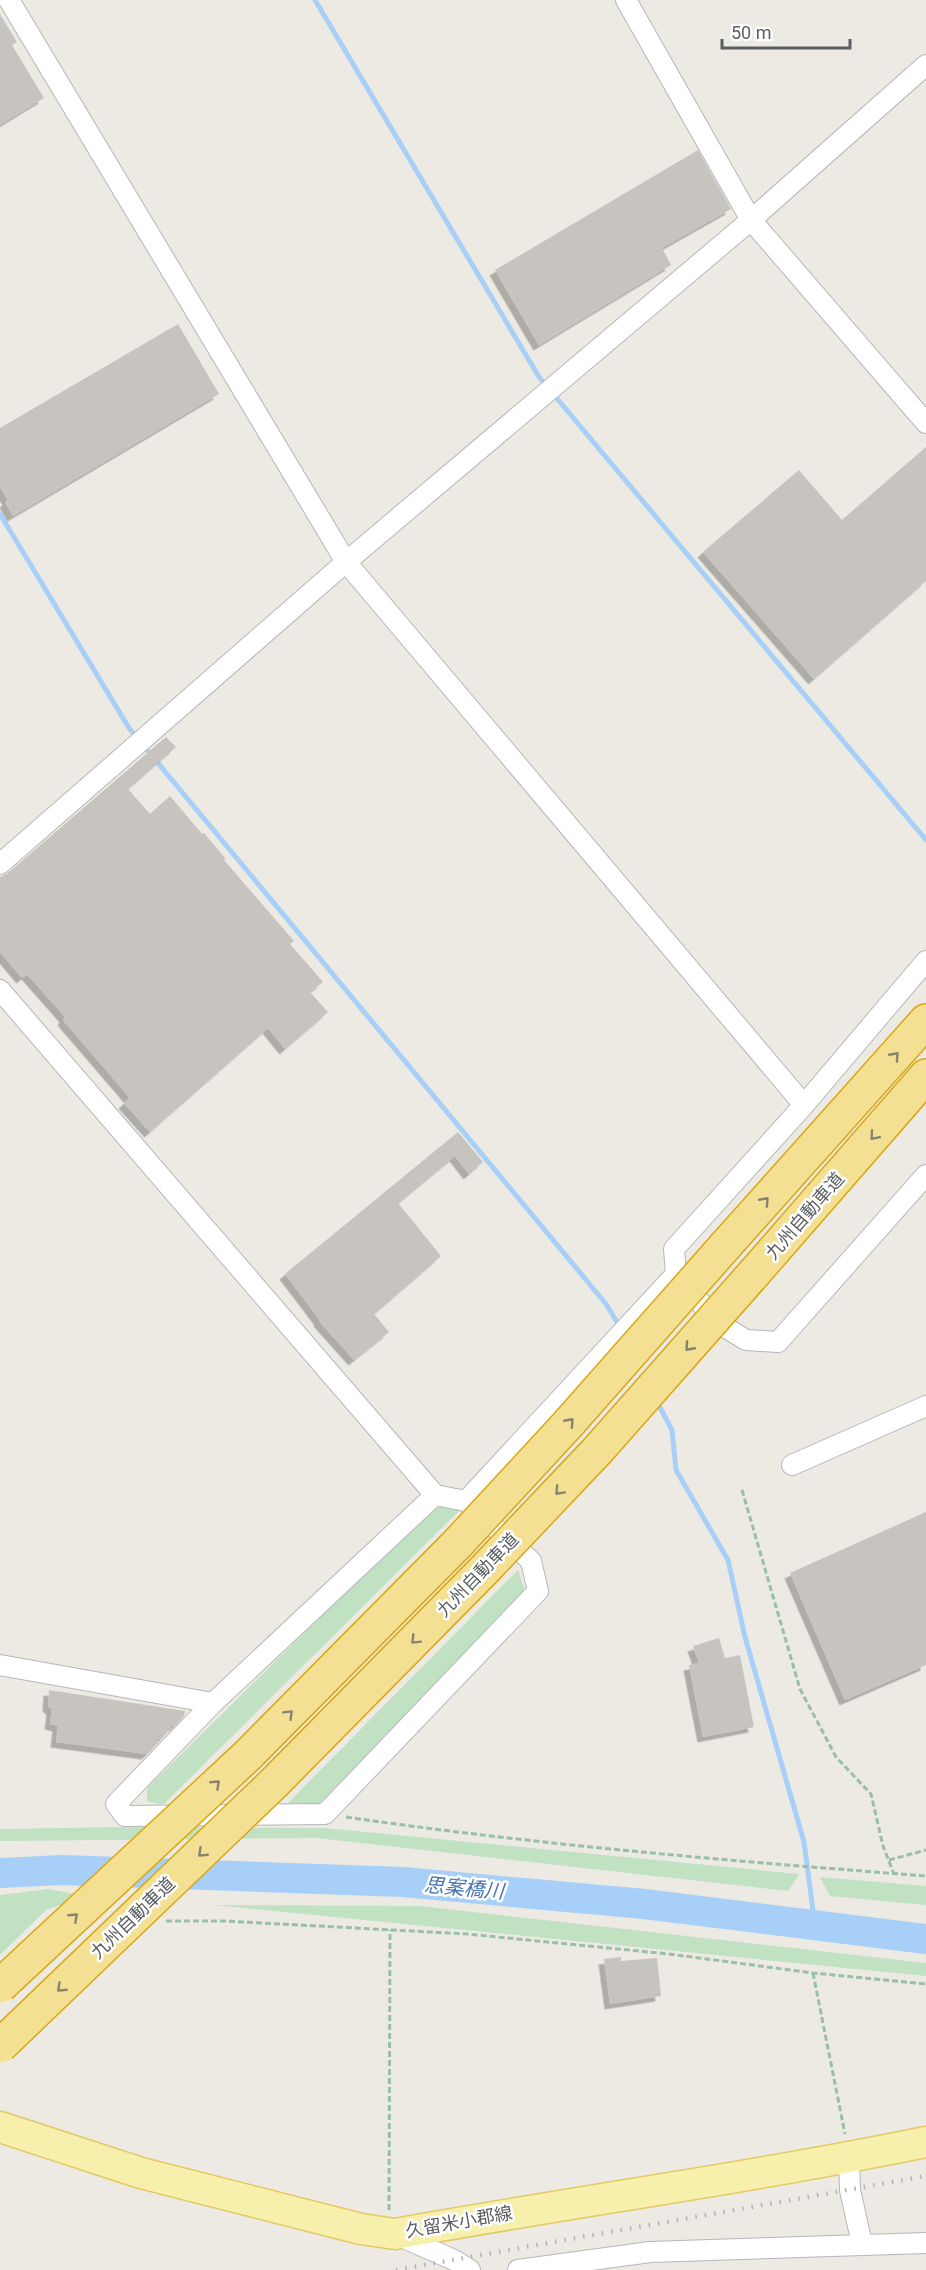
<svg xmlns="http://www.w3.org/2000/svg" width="926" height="2270" viewBox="0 0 926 2270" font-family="Roboto,'Noto Sans JP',sans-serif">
	<defs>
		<filter id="shadow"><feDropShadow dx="-5.5" dy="5.5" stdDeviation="0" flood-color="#0004"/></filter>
	</defs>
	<rect width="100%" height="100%" fill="#eceae2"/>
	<!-- green -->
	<path fill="#c0e1c2" d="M445,1505L461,1509L163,1805L147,1801V1788L428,1511Z
		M518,1570L526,1594L316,1807L285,1806Z
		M126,1827L325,1828L799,1874L788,1891L317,1838L0,1841V1829Z
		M820,1877L926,1886V1905L830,1896Z
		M48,1889L86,1896L46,1910L0,1955V1895Z
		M214,1905L420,1906L926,1963V1976Z"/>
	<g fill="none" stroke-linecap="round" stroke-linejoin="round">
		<!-- stream -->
		<path stroke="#a7cff7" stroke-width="5" d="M315,0L539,377L926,840
			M0,514L129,728L137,738
			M143,745L606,1304L620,1327
			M656,1400L672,1430L676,1470L728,1560L745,1637L804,1842L815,1926"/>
		<!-- river -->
		<path stroke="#a7cff7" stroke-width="30" d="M0,1873L62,1870L403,1882L644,1904L926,1939"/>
	</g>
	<!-- building -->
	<path fill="#c7c4bf" filter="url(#shadow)" d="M0,14L17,42L12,45L44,98L0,125Z
		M698,150L731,209L662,248L671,265L539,345L495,270Z
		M178,324L219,394L13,516L5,502L8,500L0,487V428Z
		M926,447V581L814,679L703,552L799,470L842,520Z
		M166,737L176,747L128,789L150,814L170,796L202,834L204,833L226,859L224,860L294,941L290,944L323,982L310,992L328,1012L285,1049L268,1028L150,1132L124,1103L130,1098L63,1020L65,1017L27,974L22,978L0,952V877L8,873Z
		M458,1132L483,1162L469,1174L455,1156L398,1203L441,1256L374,1314L389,1332L354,1360L319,1321L320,1320L285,1274Z
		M926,1512V1665L845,1700L790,1573Z
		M719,1638L725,1658L740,1655L754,1727L703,1737L689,1665L699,1663L693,1646Z
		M49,1690L185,1711L184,1716L175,1726L171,1725L170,1730L161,1739H158V1743L147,1754L56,1742L58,1726L50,1724L52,1709L48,1706Z
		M621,1957V1961L657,1958L661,1996L610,2004L604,1959Z"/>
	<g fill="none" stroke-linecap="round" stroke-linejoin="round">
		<defs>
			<path id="street" d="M9,0L346,562L804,1105
				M626,0L751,220L926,423
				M0,864L346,562L751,220L926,65
				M926,961L804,1105L674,1249L676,1274L718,1323L746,1340L778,1342L926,1175
				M0,990L435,1495
				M792,1465L926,1406
				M466,1501L531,1561L538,1591L325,1814L125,1816L116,1804L213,1703L435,1495L466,1501L676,1274
				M0,1665L213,1703
				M849,2157L850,2190L862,2244
				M397,2235L454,2260L470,2270
				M518,2270L650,2252L926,2243"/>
			<path id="primary" d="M0,2127L141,2173L361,2229L395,2234C571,2202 750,2178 926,2142"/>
			<path id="highway" d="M726,1245L926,1021
				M756,1271L926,1076
				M248,1755L459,1542
				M274,1783L485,1569"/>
		</defs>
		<!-- street casing -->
		<use href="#street" stroke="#b5b7bb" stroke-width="22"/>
		<!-- primary casing -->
		<use href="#primary" stroke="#e4c863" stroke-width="33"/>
		<!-- highway casing -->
		<use href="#highway" stroke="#daa814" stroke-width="36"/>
		<!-- path -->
		<path stroke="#99bfa6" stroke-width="3" stroke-dasharray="6 3" stroke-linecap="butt" d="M742,1490L800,1689L836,1757L871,1794L883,1846L894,1874
			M346,1817C538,1845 732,1861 926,1876
			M889,1860L926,1850
			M166,1921H225L467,1934L669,1954L813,1973L926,1984
			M813,1973L845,2134
			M389,2210L390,1930"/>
		<!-- street -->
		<use href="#street" stroke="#fff" stroke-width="20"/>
		<!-- primary -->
		<use href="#primary" stroke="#f7f0ac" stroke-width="30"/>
		<!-- highway -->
		<use href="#highway" stroke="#f3e092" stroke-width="33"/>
		<!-- rail -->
		<path stroke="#b2b3b3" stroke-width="4.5" stroke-dasharray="1.5 8" stroke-linecap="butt" d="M396,2270L926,2176"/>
		<defs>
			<path id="highway-bridge" d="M459,1542L568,1424L726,1245
				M485,1569L597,1451L756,1271
				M0,1986L248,1755
				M0,2046L274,1783"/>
		</defs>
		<!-- highway-bridge casing -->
		<use href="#highway-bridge" stroke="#daa814" stroke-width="36" stroke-linecap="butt"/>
		<!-- highway-bridge -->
		<use href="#highway-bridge" stroke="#f3e092" stroke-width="33"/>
	</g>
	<!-- one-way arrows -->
	<defs><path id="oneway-chevron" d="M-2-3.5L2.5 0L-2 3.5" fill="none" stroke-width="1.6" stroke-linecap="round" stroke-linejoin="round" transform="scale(1.5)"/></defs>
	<g stroke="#888470">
		<use href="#oneway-chevron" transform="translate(895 1056) rotate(-48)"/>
		<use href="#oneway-chevron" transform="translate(874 1136) rotate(131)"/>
		<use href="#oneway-chevron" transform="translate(765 1201) rotate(-48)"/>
		<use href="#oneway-chevron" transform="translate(689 1347) rotate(132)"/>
		<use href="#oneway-chevron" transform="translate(570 1422) rotate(-48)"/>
		<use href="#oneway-chevron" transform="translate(559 1491) rotate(133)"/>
		<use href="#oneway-chevron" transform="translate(415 1640) rotate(135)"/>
		<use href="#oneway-chevron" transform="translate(289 1714) rotate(-45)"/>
		<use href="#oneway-chevron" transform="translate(216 1784) rotate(-43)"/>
		<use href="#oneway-chevron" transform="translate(202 1853) rotate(136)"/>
		<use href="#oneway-chevron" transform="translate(74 1917) rotate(-43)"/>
		<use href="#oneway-chevron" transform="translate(61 1988) rotate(136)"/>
	</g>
	<g text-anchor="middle" stroke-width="5" stroke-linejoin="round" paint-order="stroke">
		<!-- street labels -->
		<g font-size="18" fill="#5a5d61" stroke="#fff">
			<text transform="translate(805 1216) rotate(-49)" y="6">九州自動車道</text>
			<text transform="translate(478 1575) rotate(-46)" y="6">九州自動車道</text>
			<text transform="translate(133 1918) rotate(-44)" y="6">九州自動車道</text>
			<text transform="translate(459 2222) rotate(-10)" y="6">久留米小郡線</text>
		</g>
		<!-- water labels -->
		<g font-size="20" font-style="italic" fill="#4975af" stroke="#fff">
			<text transform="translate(464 1888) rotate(5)" y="7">思案橋川</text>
		</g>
	</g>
	<!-- scale -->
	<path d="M722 39v9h128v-9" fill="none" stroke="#5a5d61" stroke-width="3"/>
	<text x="731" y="39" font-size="18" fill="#5a5d61" stroke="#ffffff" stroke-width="4.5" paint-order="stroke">50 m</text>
</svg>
